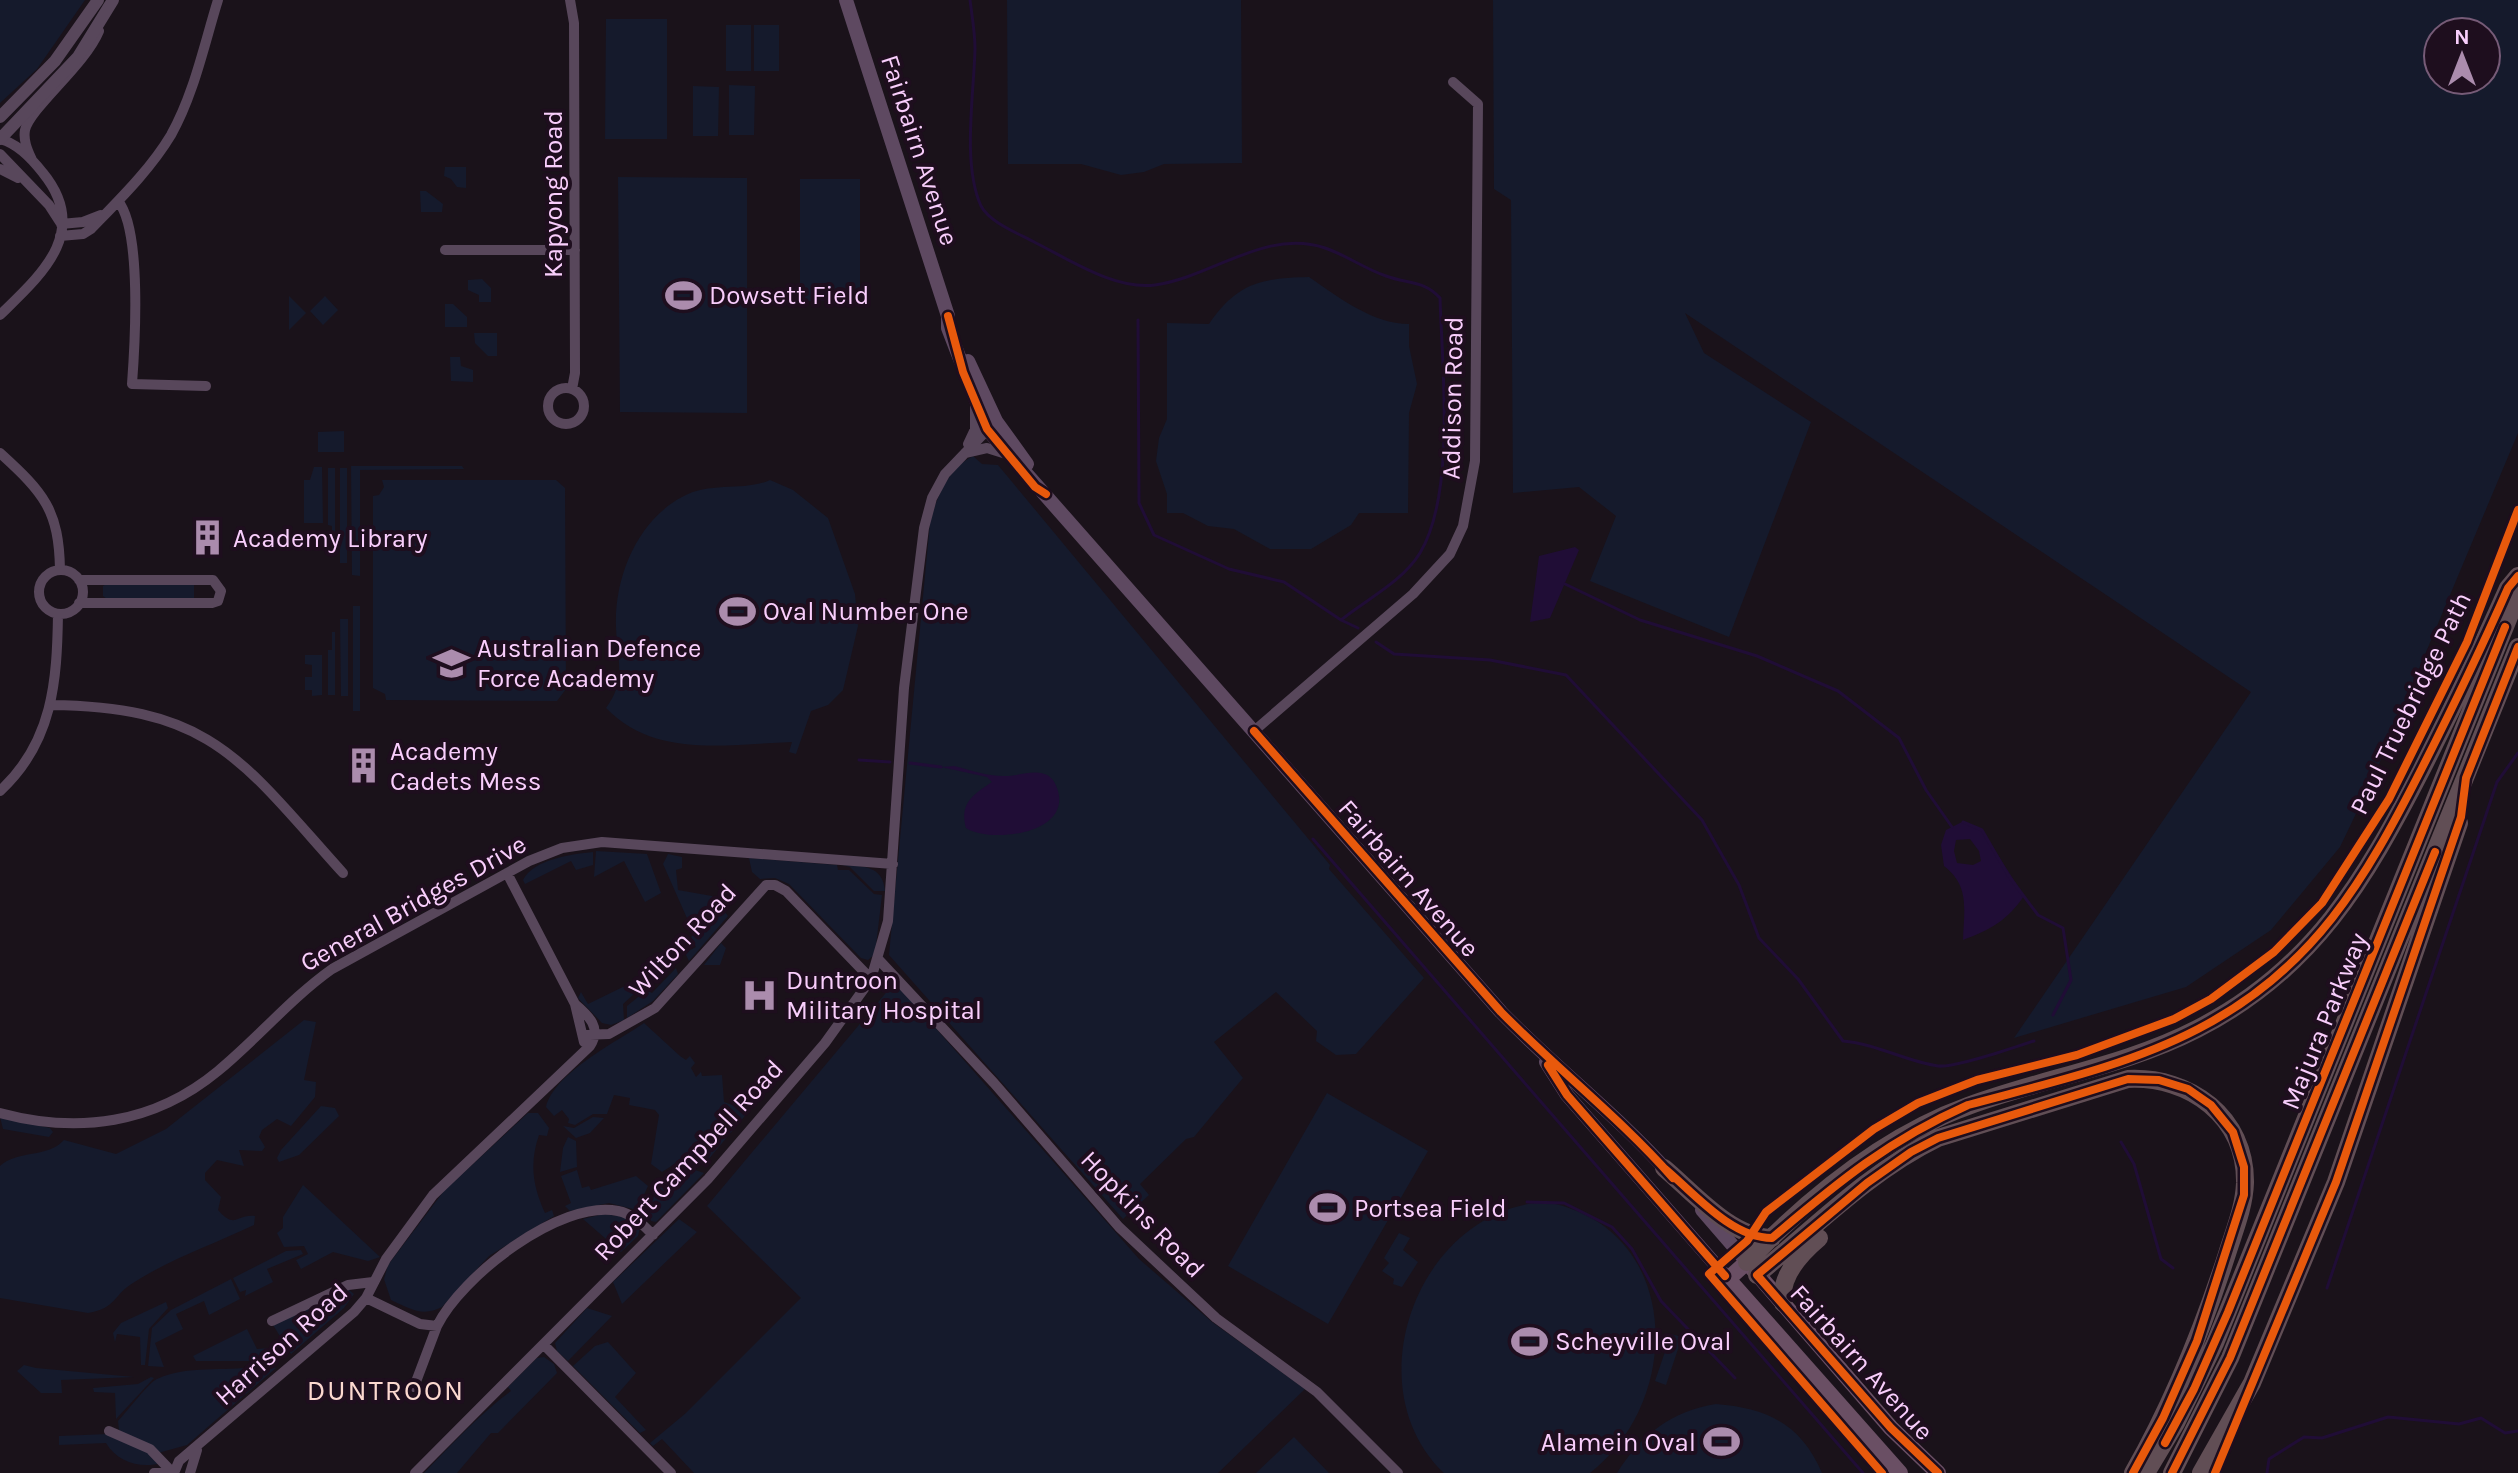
<svg xmlns="http://www.w3.org/2000/svg" width="2518" height="1473" viewBox="0 0 2518 1473" font-family="Karla,sans-serif">
	<rect width="100%" height="100%" fill="#1a121a"/>
	<!-- green -->
	<path fill="#151a2c" fill-rule="evenodd" d="M0,0H85L37,69L0,103Z
		M1007,0H1241L1242,163L1164,164L1144,172L1121,175L1081,164H1008Z
		M1493,0H2518V433L2374,776L2340,847L2271,930L2186,987L2014,1038L2251,692L1685,313L1704,353L1811,422L1729,637L1590,581L1616,516L1579,487L1513,493L1511,200L1494,189ZM2438,32H2486V80H2438Z
		M606,19H667V139H605Z
		M726,25H751V71H726Z
		M754,25H779V71H754Z
		M729,85L755,86L754,135H729Z
		M693,86L719,87L718,136H693Z
		M445,167H466V188L457,187L451,179L444,176Z
		M618,177L747,178V413L620,412Z
		M800,179H860V301H800Z
		M420,191H426L443,204L442,212H421Z
		M1309,277C1338,297 1373,324 1409,324V346L1417,384L1409,413L1408,513H1359L1351,525L1311,549H1270L1234,529L1208,526L1183,513H1167V494L1156,461L1159,438L1167,419V323L1209,324C1237,283 1261,278 1309,277Z
		M482,279L491,288V302H479V295L468,290V280Z
		M289,296L306,313L289,330Z
		M325,296L338,310L323,325L310,311Z
		M445,304H453L467,317V327H445Z
		M474,333H497V356H488L475,343Z
		M450,357H460L461,366L473,370V382L451,381Z
		M344,431V452H318V432Z
		M973,456L982,464L998,465L1330,865L1329,869L1424,978L1356,1054L1336,1055L1316,1041L1317,1031L1276,992L1214,1042L1243,1078L1194,1137L1186,1139L1140,1184L1149,1195L1123,1219L889,955L930,523C937,496 948,469 973,456Z
		M351,466H462L464,469L360,470V576L352,575Z
		M314,467H322L323,523H304V480H310Z
		M328,468H335V550H332V526L328,525Z
		M340,468H347V563H340Z
		M382,480H556L565,488L566,689L557,701L386,700L385,694L373,688V496L379,495L384,487Z
		M770,480L793,490L828,518L855,594L858,626L843,690L828,705L811,711L796,754L789,752L792,742C726,744 656,759 606,708C627,680 617,659 616,627C614,578 637,521 682,497C711,481 744,492 770,480Z
		M108,583H194V600H108L103,596V586Z
		M353,606H360V711H353Z
		M340,619H348V696H341Z
		M332,632H335V695H328V650H332Z
		M305,655H322V695L312,696V690H305V677H312V665L305,664Z
		M596,851L647,854L661,893L645,902L624,861L594,877Z
		M593,852V865L576,870L571,861L525,884L523,880C534,859 572,854 593,852Z
		M668,854L682,857V868L676,870L678,890L712,896L728,916L689,961L685,953L696,947L691,937L694,934L663,864Z
		M749,858L837,865L838,870H849L874,894L882,895L875,954L868,960L861,958L789,884L775,878L760,879L752,872Z
		M842,865C862,866 883,865 885,891H874L850,867Z
		M721,943L726,948L720,965H704Z
		M676,968L678,974L653,1001L627,1018V1006L643,993L635,985L652,993Z
		M895,982L1139,1259L1212,1322L1305,1389L1218,1473H694L662,1439L653,1446L650,1443L686,1413L801,1298L707,1206Z
		M629,984L634,994L623,1004L624,1020L611,1025L602,1023L578,998L581,992L588,1004Z
		M304,1020L316,1022L304,1080L316,1082L315,1097L291,1126L277,1119L262,1130L259,1137L265,1147L262,1151L239,1150L244,1166L217,1160L205,1173V1180L221,1197L218,1210C236,1230 235,1214 255,1216L254,1225C214,1244 170,1259 133,1283C113,1295 117,1308 88,1313L0,1298V1166C17,1150 48,1158 64,1140L116,1154L166,1129Z
		M644,1023L680,1056L686,1060L690,1056L695,1063L691,1068L696,1077L701,1072L702,1076L722,1075L724,1102L749,1111L707,1161H679L662,1172L651,1164L659,1115L655,1110L629,1105L630,1098L614,1095L607,1114H593L575,1125L568,1123L569,1119L562,1110L554,1116L546,1107C554,1073 618,1041 644,1023Z
		M1327,1093L1428,1151L1328,1324L1228,1266Z
		M321,1106L335,1108L339,1116L299,1155L279,1162L277,1158L281,1150Z
		M528,1113H538L549,1128L547,1136L539,1135C529,1164 533,1186 545,1213L552,1210L554,1216L489,1256L442,1307C423,1317 410,1309 391,1300L384,1279L388,1265L444,1191Z
		M0,1117L50,1128L53,1132L49,1137L3,1129Z
		M593,1117L604,1118L590,1133L576,1138L563,1126L574,1128Z
		M568,1137L576,1141L577,1167L560,1172L563,1148Z
		M692,1169L704,1173L656,1222L651,1221C642,1199 670,1172 692,1169Z
		M577,1170L582,1188L589,1186L591,1190L636,1176L648,1186L637,1210L609,1203L570,1211L565,1206L571,1203L561,1176Z
		M303,1185L380,1257L368,1261L333,1252L301,1269L296,1260L308,1254L304,1246L284,1247L277,1233L283,1228V1217Z
		M1546,1202C1681,1226 1686,1398 1590,1473H1444C1352,1385 1420,1208 1546,1202Z
		M603,1214L626,1217L640,1228L638,1236L621,1252L583,1219Z
		M679,1219L697,1232L622,1304L613,1282Z
		M1399,1233L1410,1238L1403,1250L1418,1262L1402,1287L1393,1284L1394,1279L1382,1271L1389,1263L1384,1258Z
		M301,1250L303,1254L267,1269L273,1282L245,1296L246,1290L240,1292L233,1278L286,1251Z
		M231,1279L240,1299L209,1315L204,1301L176,1314L183,1329L155,1343L164,1367L148,1366L152,1328L171,1310Z
		M348,1289L354,1294L344,1308L291,1354L273,1325Z
		M166,1302L168,1308L149,1329L145,1365H141L140,1337L117,1334L115,1342L113,1333L121,1323Z
		M587,1308L612,1316L568,1361L557,1351L555,1343Z
		M247,1329L257,1349L269,1348L274,1341L279,1351L251,1361H196L193,1356Z
		M1671,1334L1682,1337L1666,1385L1655,1381Z
		M608,1342L636,1373L615,1397L646,1430L640,1433L573,1366L595,1346Z
		M544,1357L554,1364L557,1373L498,1433H491L457,1473H424C452,1444 481,1413 511,1391L508,1387L537,1358Z
		M270,1364L276,1368L187,1445L158,1453L119,1430L118,1421C127,1412 148,1383 157,1379C193,1363 233,1374 270,1364Z
		M24,1365L36,1368L134,1377L61,1380L62,1393H41L17,1371Z
		M151,1377L154,1378L116,1419L115,1393L94,1392L93,1388L138,1384Z
		M1716,1404C1767,1408 1801,1424 1822,1473H1617C1641,1435 1671,1411 1716,1404Z
		M108,1434L143,1448L161,1463C141,1469 117,1462 106,1443L59,1445V1436Z
		M1294,1437L1329,1473H1256Z"/>
	<!-- water -->
	<path fill="#200d36" fill-rule="evenodd" d="M1575,547L1579,550L1550,618L1530,622L1539,556Z
		M954,766C970,770 987,776 1003,776C1022,777 1048,762 1057,788C1074,834 990,844 966,828C959,803 974,794 992,782L987,777L941,767Z
		M1962,822L1982,830L2024,896C2008,920 1990,930 1963,940C1964,909 1970,886 1944,866L1941,845L1946,830ZM1970,839L1979,851L1981,861L1973,865L1957,863L1954,851L1956,840Z"/>
	<g fill="none" stroke-linecap="round" stroke-linejoin="round">
		<!-- stream -->
		<path stroke="#200d36" stroke-width="3" d="M970,0C972,16 975,32 975,49C974,94 962,164 981,206C990,223 1020,234 1036,243C1070,260 1115,290 1155,285C1212,277 1266,228 1325,248C1346,255 1365,269 1386,276C1407,284 1424,280 1440,298C1442,367 1456,493 1420,553C1402,582 1367,599 1341,620L1284,582L1229,569L1154,535L1139,503L1138,320
			M1565,584L1640,620L1757,656L1838,691L1899,738L1926,790L1952,827
			M1341,620L1358,628
			M1376,642L1394,654L1490,660L1566,675L1702,820L1739,885L1759,938L1798,979L1843,1041C1877,1044 1905,1061 1938,1066C1956,1068 2014,1047 2034,1041
			M859,760L890,762
			M910,763L941,767
			M1963,822L1982,830L2008,875L2038,915L2063,928L2071,980L2053,1015
			M1313,839L1863,1473
			M2121,1142L2134,1164L2161,1259L2173,1268
			M1527,1202L1564,1203L1612,1227L1632,1249L1661,1301L1735,1378
			M2327,1288L2497,782L2518,753
			M2267,1473L2269,1459L2304,1437L2322,1438L2388,1417L2459,1424L2481,1418L2505,1433L2518,1431"/>
		<!-- minor -->
		<path stroke="#58475b" stroke-width="10" d="M570,0L574,23L575,373L572,389
			M0,139C17,143 33,160 43,173C91,232 41,275 0,315
			M0,154L49,205L60,222
			M32,160C28,151 23,141 25,130C30,108 85,65 99,31
			M0,169L18,178
			M118,201C142,230 135,344 132,384L206,386
			M61,224L83,222L101,215
			M60,236L83,234L91,229C119,200 150,170 171,135C194,94 204,45 218,0
			M445,250H575
			M548 406a18 18 0 1 1 36 0a18 18 0 1 1-36 0Z
			M968,444L975,429V406
			M0,453C44,493 59,510 60,570
			M965,453L987,448L1006,454
			M39 592a22 22 0 1 1 44 0a22 22 0 1 1-44 0Z
			M79,580H213L221,591L218,601L212,603H79
			M51,705C213,707 242,761 343,873
			M1254,731L1413,594L1450,554L1463,526L1475,461L1478,104L1453,82
			M0,791C53,742 57,681 58,614
			M507,873L575,1004L584,1042
			M879,960L994,1083L1119,1227L1216,1318L1317,1392L1398,1473
			M584,1035L609,1034L655,1008L766,885H775L786,891L871,979
			M0,1113C78,1134 154,1124 218,1071C258,1038 290,999 332,969L529,861L562,848L602,842L893,864
			M366,1298L420,1324L437,1326C461,1277 560,1199 618,1211C633,1214 642,1224 653,1235
			M272,1321L348,1285L373,1282
			M544,1345L671,1473
			M414,1387L437,1326
			M109,1431L150,1449L173,1473
			M154,1473H161
			M174,1473L179,1461L354,1312L366,1298L386,1259L433,1195L590,1046C602,1028 589,1016 575,1004
			M190,1473L197,1450
			M415,1473L708,1179L825,1043L871,979L888,921L904,688L924,528L932,498L945,474L991,426"/>
		<!-- tertiary -->
		<path stroke="#58475b" stroke-width="12" d="M0,117L55,61L98,0
			M0,139L78,57L113,0"/>
		<!-- secondary -->
		<path stroke="#5e4961" stroke-width="14" d="M846,0L948,316V328L987,429L1501,1012C1555,1068 1617,1115 1669,1173
			M968,361L996,421L1027,464
			M1546,1062L1567,1095L1728,1279
			M1702,1210L1747,1262"/>
		<!-- primary -->
		<path stroke="#6a4f64" stroke-width="16" d="M1900,1473L1728,1279L1747,1262L1891,1428L1938,1473"/>
		<!-- motorway -->
		<path stroke="#614e55" stroke-width="18" d="M1664,1168C1693,1192 1731,1238 1772,1238
			M1747,1262C1808,1199 1884,1136 1968,1106C2043,1078 2125,1066 2197,1029C2313,970 2365,880 2422,769C2452,709 2481,649 2508,588L2518,576
			M1757,1275C1815,1227 1870,1171 1938,1138L2128,1079C2190,1076 2246,1117 2245,1183C2244,1208 2234,1231 2227,1254C2202,1331 2173,1403 2133,1473
			M1783,1303C1779,1277 1800,1254 1819,1238
			M2146,1473L2176,1423L2215,1343L2517,597
			M2172,1473L2230,1358L2518,647
			M2201,1473L2252,1383L2336,1182L2459,823"/>
		<defs>
			<path id="cycleway" d="M948,316L963,372L987,429L1035,487L1046,494
				M1254,731L1501,1012C1557,1069 1620,1118 1673,1178
				M1548,1065L1567,1095L1725,1276
				M1664,1168C1693,1192 1731,1238 1772,1238C1838,1182 1889,1140 1968,1105C2045,1084 2127,1066 2198,1029C2314,969 2365,880 2422,768C2452,709 2481,649 2508,588L2518,576
				M2165,1443L2194,1389L2228,1312L2505,627
				M1882,1473L1709,1274L1747,1241L1766,1212L1874,1129L1918,1103L1977,1080L2077,1055L2174,1019L2211,999L2274,952L2322,903L2389,799L2467,642L2518,510
				M1938,1473L1891,1428L1757,1275L1867,1183L1911,1152L1938,1138L2128,1079L2159,1080L2188,1089L2211,1105L2233,1132L2244,1167V1195L2197,1341L2163,1418L2133,1473
				M2172,1473L2230,1358L2435,852
				M2215,1473L2336,1182L2461,817L2466,778L2518,647"/>
		</defs>
		<!-- cycleway casing -->
		<use href="#cycleway" stroke="#1e0e1e" stroke-width="13"/>
		<!-- cycleway -->
		<use href="#cycleway" stroke="#e8590c" stroke-width="8"/>
	</g>
	<!-- icons -->
	<defs>
		<symbol id="stadium-bare" viewBox="-9 -9 18 18"><path d="M0-5a6.5 5 0 1 0 0 10a6.5 5 0 1 0 0-10ZM-3.5-1.8h7v3.6h-7Z" fill="#ab8cad" stroke="#1e0e1e" stroke-width="2.5" paint-order="stroke"/></symbol>
		<symbol id="building-bare" viewBox="-9 -9 18 18"><path d="M-4-6H4V6H1V3H-1V6H-4ZM-2.5-4.3h1.7v1.8h-1.7ZM.8-4.3h1.7v1.8H.8ZM-2.5-1h1.7V.8h-1.7ZM.8-1h1.7V.8H.8Z" fill="#ab8cad" stroke="#1e0e1e" stroke-width="2.5" paint-order="stroke"/></symbol>
		<symbol id="university-bare" viewBox="-9 -9 18 18"><path d="M0-5L7-2L0 1L-7-2ZM-4 1L0 2.5L4 1V4Q0 6-4 4Z" fill="#ab8cad" stroke="#1e0e1e" stroke-width="2.5" paint-order="stroke"/></symbol>
		<symbol id="hospital-bare" viewBox="-9 -9 18 18"><path d="M-5-5h3v3.5h4V-5h3V5h-3V1.5h-4V5h-3Z" fill="#ab8cad" stroke="#1e0e1e" stroke-width="2.5" paint-order="stroke"/></symbol>
	</defs>
	<g fill-rule="evenodd">
		<use href="#stadium-bare" x="658" y="270" width="51" height="51"/>
		<use href="#building-bare" x="182" y="512" width="51" height="51"/>
		<use href="#stadium-bare" x="712" y="586" width="51" height="51"/>
		<use href="#university-bare" x="426" y="638" width="51" height="51"/>
		<use href="#building-bare" x="338" y="740" width="51" height="51"/>
		<use href="#hospital-bare" x="734" y="970" width="51" height="51"/>
		<use href="#stadium-bare" x="1302" y="1182" width="51" height="51"/>
		<use href="#stadium-bare" x="1504" y="1316" width="51" height="51"/>
		<use href="#stadium-bare" x="1696" y="1416" width="51" height="51"/>
	</g>
	<g text-anchor="middle" stroke-width="8" stroke-linejoin="round" paint-order="stroke">
		<!-- street labels -->
		<g font-size="26" fill="#f9cefc" stroke="#1e0e1e">
			<text transform="translate(920 150) rotate(72)" y="9">Fairbairn Avenue</text>
			<text transform="translate(553 194) rotate(-90)" y="9">Kapyong Road</text>
			<text transform="translate(1452 398) rotate(-89)" y="9">Addison Road</text>
			<text transform="translate(2410 703) rotate(-64)" y="9">Paul Truebridge Path</text>
			<text transform="translate(1409 878) rotate(49)" y="9">Fairbairn Avenue</text>
			<text transform="translate(413 903) rotate(-29)" y="9">General Bridges Drive</text>
			<text transform="translate(682 940) rotate(-47)" y="9">Wilton Road</text>
			<text transform="translate(2324 1021) rotate(-68)" y="9">Majura Parkway</text>
			<text transform="translate(688 1160) rotate(-47)" y="9">Robert Campbell Road</text>
			<text transform="translate(1143 1214) rotate(46)" y="9">Hopkins Road</text>
			<text transform="translate(281 1344) rotate(-42)" y="9">Harrison Road</text>
			<text transform="translate(1862 1362) rotate(48)" y="9">Fairbairn Avenue</text>
		</g>
		<!-- poi labels -->
		<g font-size="26" fill="#f9cefc" stroke="#1e0e1e" text-anchor="start">
			<text x="709" y="304">Dowsett Field</text>
			<text x="233" y="547">Academy Library</text>
			<text x="763" y="620">Oval Number One</text>
			<text x="477" y="657">Australian Defence<tspan x="477" dy="30">Force Academy</tspan></text>
			<text x="390" y="760">Academy<tspan x="390" dy="30">Cadets Mess</tspan></text>
			<text x="786" y="989">Duntroon<tspan x="786" dy="30">Military Hospital</tspan></text>
			<text x="1354" y="1217">Portsea Field</text>
			<text x="1555" y="1350">Scheyville Oval</text>
			<text x="1696" y="1451" text-anchor="end">Alamein Oval</text>
		</g>
		<!-- neighbourhood labels -->
		<g font-size="28" letter-spacing="2" fill="#fcd9d0" stroke="#1e0e1e">
			<text x="386" y="1400">DUNTROON</text>
		</g>
	</g>
	<!-- north arrow -->
	<g transform="translate(2462 56)"><circle r="38" fill="#1e0e1e" stroke="#765b77" stroke-width="2"/>
	<path d="M0-6L14 30L0 20L-14 30Z" fill="#ab8cad"/>
	<text y="-12" font-size="22" font-weight="bold" text-anchor="middle" fill="#f9cefc">N</text>
	</g>
</svg>
